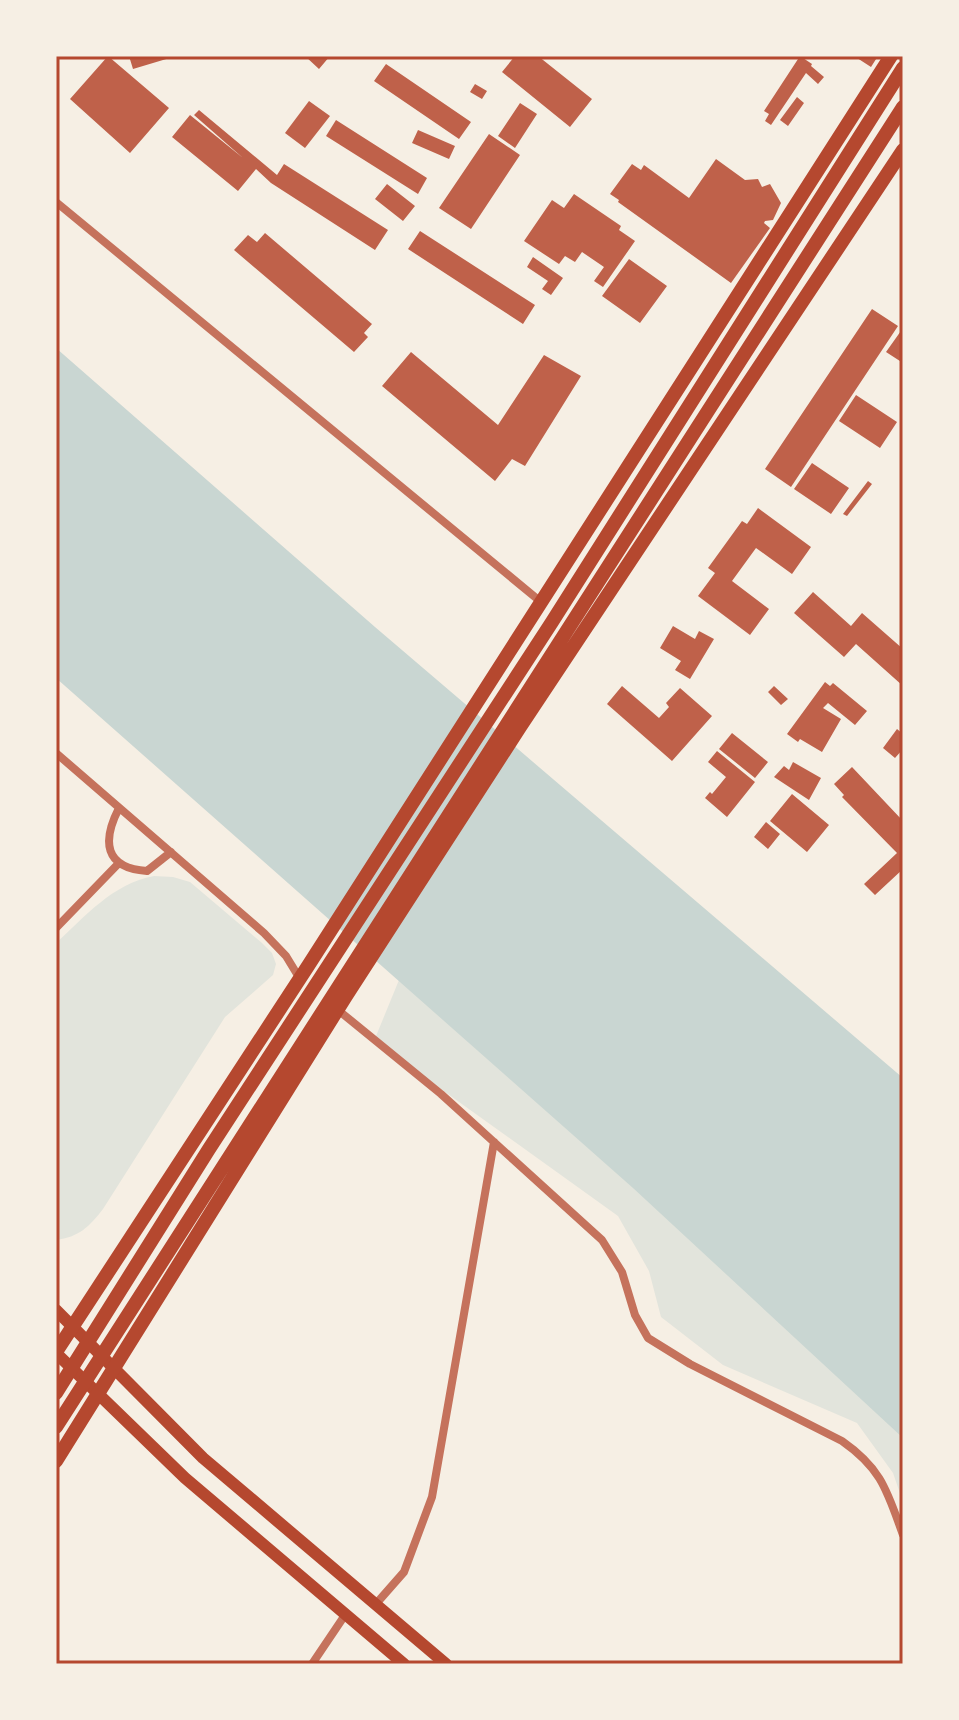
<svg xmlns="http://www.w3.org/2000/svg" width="959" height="1720" viewBox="0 0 959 1720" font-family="Mulish,sans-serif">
	<rect width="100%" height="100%" fill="#f6efe4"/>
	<!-- green -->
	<path fill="#e2e4dc" d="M154,876L173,877L190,882L262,943L272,953L276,964L273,975L225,1017L103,1209C89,1227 79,1237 56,1240V943C86,916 112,884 154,876Z
		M399,980L888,1404L903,1397V1502L893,1473L857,1423L723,1365L661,1317L649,1271L618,1216L374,1041Z"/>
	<!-- water -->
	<path fill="#c9d6d2" d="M56,348L375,627L903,1078V1438L633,1188L56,678Z"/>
	<!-- building -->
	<path fill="#bf614a" d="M108,56L169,108L130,153L70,99Z
		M129,56H173V57L133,69Z
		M305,56H330L319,69Z
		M515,56H538L592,99L570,127L502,72Z
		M800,56L812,64L811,66L824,77L818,84L806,73L771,125L765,121L769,114L764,111Z
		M854,56H878L871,67Z
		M386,64L471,122L459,139L374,81Z
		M475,84L487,91L482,99L470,92Z
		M797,97L804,103L788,126L780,120Z
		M309,101L330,116L305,148L285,133Z
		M520,103L537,114L515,148L498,136Z
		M199,110L277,175L284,164L388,230L375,250L271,183L256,169L238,191L172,137L190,115L243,158L194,115Z
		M336,120L427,178L418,194L326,136Z
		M418,130L455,146L449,159L412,143Z
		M489,134L520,155L471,229L439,208Z
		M716,159L745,180L758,179L762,187L770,184L781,203L773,220L765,221L764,223L770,228L731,283L618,202L619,200L610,194L632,164L641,170L644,165L689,198Z
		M387,184L415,206L403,221L375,199Z
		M574,194L621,226L619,230L635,241L603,287L594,281L604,267L582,252L575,262L565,256L559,264L524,241L552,200L564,208Z
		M420,231L535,305L523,324L408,249Z
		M265,233L372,324L364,333L368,337L354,352L234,250L248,235L257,242Z
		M533,257L563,278L551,295L542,289L548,281L527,267Z
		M629,259L667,286L640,323L602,296Z
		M872,309L898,326L791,487L765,469Z
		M903,328V363L886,352Z
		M411,352L498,425L544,355L581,376L525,466L512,459L495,481L382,386Z
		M856,395L897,422L880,448L839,421Z
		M812,463L849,488L831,514L794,489Z
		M868,481L872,484L847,516L843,514Z
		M758,508L811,547L792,574L756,548L732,581L769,609L750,635L698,596L715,573L708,568L742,521L747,524Z
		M813,592L851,626L862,613L903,649V686L856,644L844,657L794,613Z
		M673,626L695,639L699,631L714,639L690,679L675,670L681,661L660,648Z
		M825,682L830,686L833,683L867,711L855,725L828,703L823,708L841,719L822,752L800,739L798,742L787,734Z
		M622,686L659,718L669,707L666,703L680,688L712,716L672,761L607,704Z
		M774,686L788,699L781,705L768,692Z
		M897,729L903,734V749L895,758L883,748Z
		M732,733L768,762L755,778L719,749Z
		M717,751L755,782L727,817L705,798L710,792L712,794L726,777L708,762Z
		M793,762L821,778L809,800L774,777L784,766L789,770Z
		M852,767L903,821V869L875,895L864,884L897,853L842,797L844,795L834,784Z
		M792,794L829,825L807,852L770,821Z
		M766,822L780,834L768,849L754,837Z"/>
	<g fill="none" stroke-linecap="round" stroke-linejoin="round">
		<!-- minor -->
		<path stroke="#c5725c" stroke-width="8" d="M56,202L541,602
			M56,753L264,933L286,956L300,979
			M119,808C102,841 104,868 147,871L171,852
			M56,928L118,864
			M338,1010L441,1094L602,1240L622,1272L635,1315L648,1338L690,1364L842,1441C882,1469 887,1491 903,1535
			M375,1605L404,1572L432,1497L494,1142
			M312,1664L345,1615"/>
		<!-- secondary -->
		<path stroke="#b5482f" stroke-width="12" d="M56,1310L203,1458L446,1664
			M56,1353L185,1478L404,1664"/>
		<!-- trunk -->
		<path stroke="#b5482f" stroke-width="14" d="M56,1352L308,966L891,56
			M56,1393L209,1149L552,622L903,68
			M56,1427L903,107
			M56,1461L346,996L520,727L903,150"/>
	</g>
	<!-- border -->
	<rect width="959" height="1720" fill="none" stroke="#f6efe4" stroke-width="116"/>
	<rect x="58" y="58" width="843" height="1604" fill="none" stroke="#b5482f" stroke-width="3"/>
</svg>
